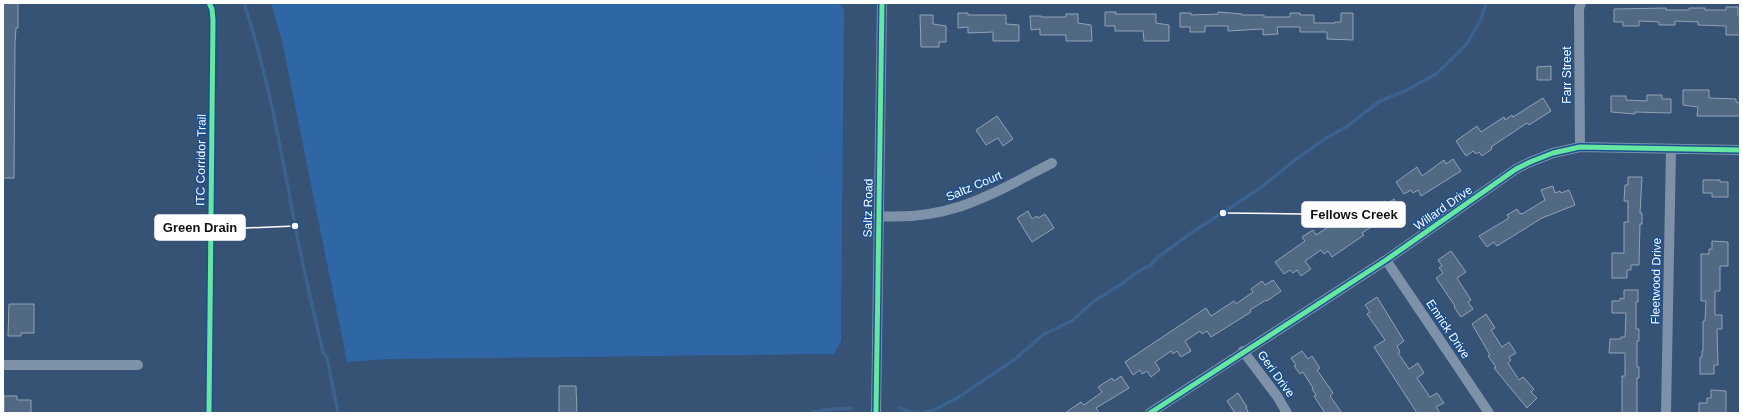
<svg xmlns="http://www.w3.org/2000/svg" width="1743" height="416" viewBox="0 0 1743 416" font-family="Arial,sans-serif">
	<rect width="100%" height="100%" fill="#365274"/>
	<!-- green -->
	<path fill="#2f66a5" d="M271,3H840L844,10L841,341L834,354L389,359L347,362L282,41Z"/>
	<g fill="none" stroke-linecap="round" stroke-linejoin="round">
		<!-- stream -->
		<path stroke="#3b618d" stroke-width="3.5" d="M244,3C268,76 281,150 295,225C303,267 313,310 323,352L327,358L338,413
			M900,408L913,413H920
			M812,413L822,410L852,408
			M923,413L934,410L959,397L1015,359L1044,334L1072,321L1093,302L1126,281L1135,273L1151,265L1157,258L1191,233L1259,189L1295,160L1323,140L1346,127L1380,101L1407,90L1436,74L1467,44L1481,19L1486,3"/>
	</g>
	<!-- building -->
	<path fill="#526984" stroke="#92a2b6" d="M3,3H18V28H16L15,43L14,178H3Z
		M1726,7H1738V16H1740V35H1726V26L1698,25V22L1675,21V25H1659V22L1639,21V26H1623V22H1614V9L1666,8V10H1689V8H1705V10H1726Z
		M1105,12H1116L1115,14H1156V23L1169,25V41H1144L1143,31H1115V26H1105Z
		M1218,12L1242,14V15H1264V17H1290V13H1300V15H1314V23H1335V22H1341V13H1353V40L1327,39V32H1300V27H1277L1278,34L1263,35V29L1228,31V26H1205V32H1190V27H1180V13H1191V15L1218,14Z
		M958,13H968V15H1006V24L1019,25V41H993V32L968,33V27L958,28Z
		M1066,14H1078V23L1091,25L1092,41H1066V35H1040V29L1031,30L1030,16H1041V17H1066Z
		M920,15H933V24L946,26V42H939V47H921Z
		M1551,66V80H1537V67Z
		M1683,90H1709V98L1736,99V102L1740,103V116H1697L1698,107L1683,105Z
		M1647,95H1662V99H1671V113L1635,112V114L1611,112V96H1626V100L1647,101Z
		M1543,98L1551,111L1529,125L1527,123L1491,147L1492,149L1482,156L1479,152L1476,154L1473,151L1466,156L1456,141L1477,126L1481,132L1504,117L1505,120L1512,115L1513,117Z
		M997,116L1013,139L1003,146L998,138L986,145L976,130Z
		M1453,159L1461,171L1421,196L1418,190L1413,193L1411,190L1404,194L1396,182L1417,167L1422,176L1444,160L1446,164Z
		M1628,177H1642L1640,213H1642V224H1640L1639,265H1631V270H1627V278H1612V253H1624V222H1628V201H1624L1625,185H1628Z
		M1703,180H1720V182H1728V197H1712V193H1703Z
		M1553,186L1555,193L1560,191L1561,193L1569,190L1575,205L1542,218L1497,246L1494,242L1487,247L1479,236L1509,218L1507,215L1517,209L1520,214L1522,213V214L1545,200L1541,190Z
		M1394,199L1402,211L1387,221L1386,219L1380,223L1379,222L1362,233L1364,235L1332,257L1328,251L1324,254L1321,250L1305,261L1311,269L1301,276L1297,270L1293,273L1290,270L1284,274L1275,262L1305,241L1302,237L1313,230L1316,235L1336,222L1334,220L1355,206L1362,216L1385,201L1387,204Z
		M1028,211L1032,219L1037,216L1038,218L1045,214L1054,228L1032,242L1017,218Z
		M1712,241L1728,242V266H1720V291H1715V315H1722V329H1717L1718,365H1714V374H1700V357H1702V351H1703V321H1705L1706,301H1701V254H1709V249H1712Z
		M1451,251L1466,272L1457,278L1471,300L1468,302L1473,309L1461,317L1454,307L1455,306L1436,278L1443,273L1439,268L1442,266L1438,260Z
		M1273,280L1281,291L1267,301L1266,300L1250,310L1251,312L1211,337L1207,331L1202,334L1200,331L1185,341L1191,351L1181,357L1177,351L1173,354L1171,351L1155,362L1160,370L1151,377L1147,371L1142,374L1140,370L1133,375L1125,362L1206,308L1211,316L1234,301L1236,304L1253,292L1251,289L1262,281L1265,285Z
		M1624,290H1638V302H1636V329H1639V341H1637V367H1639V378H1637V413H1622V376H1625V353H1609L1610,339H1621V337H1625L1626,313H1612V301H1620V298L1624,299Z
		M1377,297L1404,341L1397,346L1400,352L1398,353L1409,369L1418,363L1424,373L1417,378L1430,397L1437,393L1444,403L1436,407L1440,413H1417L1374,347L1385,340L1367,314L1370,312L1365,305Z
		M9,304H34V333H21V336H8Z
		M1486,314L1495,328L1491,330L1502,347L1509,342L1516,353L1509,357L1511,360L1508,363L1519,380L1523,377L1534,389L1531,392L1537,398L1527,408L1494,368L1496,367L1488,356L1490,355L1472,324Z
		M1302,351L1308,359L1312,356L1320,368L1317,370L1333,393L1330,396L1342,413H1325L1314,396L1316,395L1312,389L1313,388L1303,372L1300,374L1294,366L1296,365L1291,358Z
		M1121,376L1129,388L1096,408L1099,413H1065L1081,402L1084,405L1102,392L1098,387L1112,378L1114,381Z
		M559,386H576L577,413H559Z
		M1711,390L1726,391V413H1699V403H1707V398H1711Z
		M1238,393L1247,407L1246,408L1249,413H1235L1227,401Z
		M4,396H17V400H31V413H4Z"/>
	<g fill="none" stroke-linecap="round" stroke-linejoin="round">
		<!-- street -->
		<path stroke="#7d92a8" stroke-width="10" d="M1580,147L1579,9L1581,3
			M878,216C951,221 990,195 1052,163
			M1386,260L1489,413
			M1243,351L1277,396L1287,413
			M3,365H138
			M876,413L882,3
			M1150,413L1386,260L1516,169L1530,162L1553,153L1580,147L1740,150
			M1666,413L1671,149"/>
		<defs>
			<path id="cycleway" d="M209,413L213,20L212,9L209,3
				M876,413L882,3
				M1150,413L1386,260L1516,169L1530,162L1553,153L1580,147L1740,150"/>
		</defs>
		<!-- cycleway casing -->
		<use href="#cycleway" stroke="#1b4f8f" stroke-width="8"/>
		<!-- cycleway -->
		<use href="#cycleway" stroke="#66e7a1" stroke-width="5"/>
	</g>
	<g text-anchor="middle" stroke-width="3" stroke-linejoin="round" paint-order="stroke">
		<!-- street labels -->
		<g font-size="12" fill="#fff" stroke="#1b4f8f">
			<text transform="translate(1567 75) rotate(-90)" y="4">Farr Street</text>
			<text transform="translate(201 160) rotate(-89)" y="4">ITC Corridor Trail</text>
			<text transform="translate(974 186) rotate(-23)" y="4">Saltz Court</text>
			<text transform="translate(868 208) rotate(-89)" y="4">Saltz Road</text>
			<text transform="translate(1443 208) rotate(-35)" y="4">Willard Drive</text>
			<text transform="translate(1656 281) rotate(-89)" y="4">Fleetwood Drive</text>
			<text transform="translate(1448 329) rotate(56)" y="4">Emrick Drive</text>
			<text transform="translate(1276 374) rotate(54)" y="4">Geri Drive</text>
		</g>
	</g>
	<!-- callouts -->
	<path fill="none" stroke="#fff" stroke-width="1.5" d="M1223 213L1302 214M295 226L245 228"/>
	<g fill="#fff" stroke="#1b4f8f" stroke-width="1.5">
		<circle cx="1223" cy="213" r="4"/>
		<circle cx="295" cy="226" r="4"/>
	</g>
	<g fill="#fff" stroke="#fff" stroke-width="1.5">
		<rect x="1302" y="202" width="103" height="25" rx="4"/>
		<rect x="155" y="215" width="90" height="25" rx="4"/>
	</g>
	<g font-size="13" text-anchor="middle" font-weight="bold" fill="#111">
		<text x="1354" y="219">Fellows Creek</text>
		<text x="200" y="232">Green Drain</text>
	</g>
	<!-- border -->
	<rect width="1743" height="416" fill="none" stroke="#ffffff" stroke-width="8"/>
</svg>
